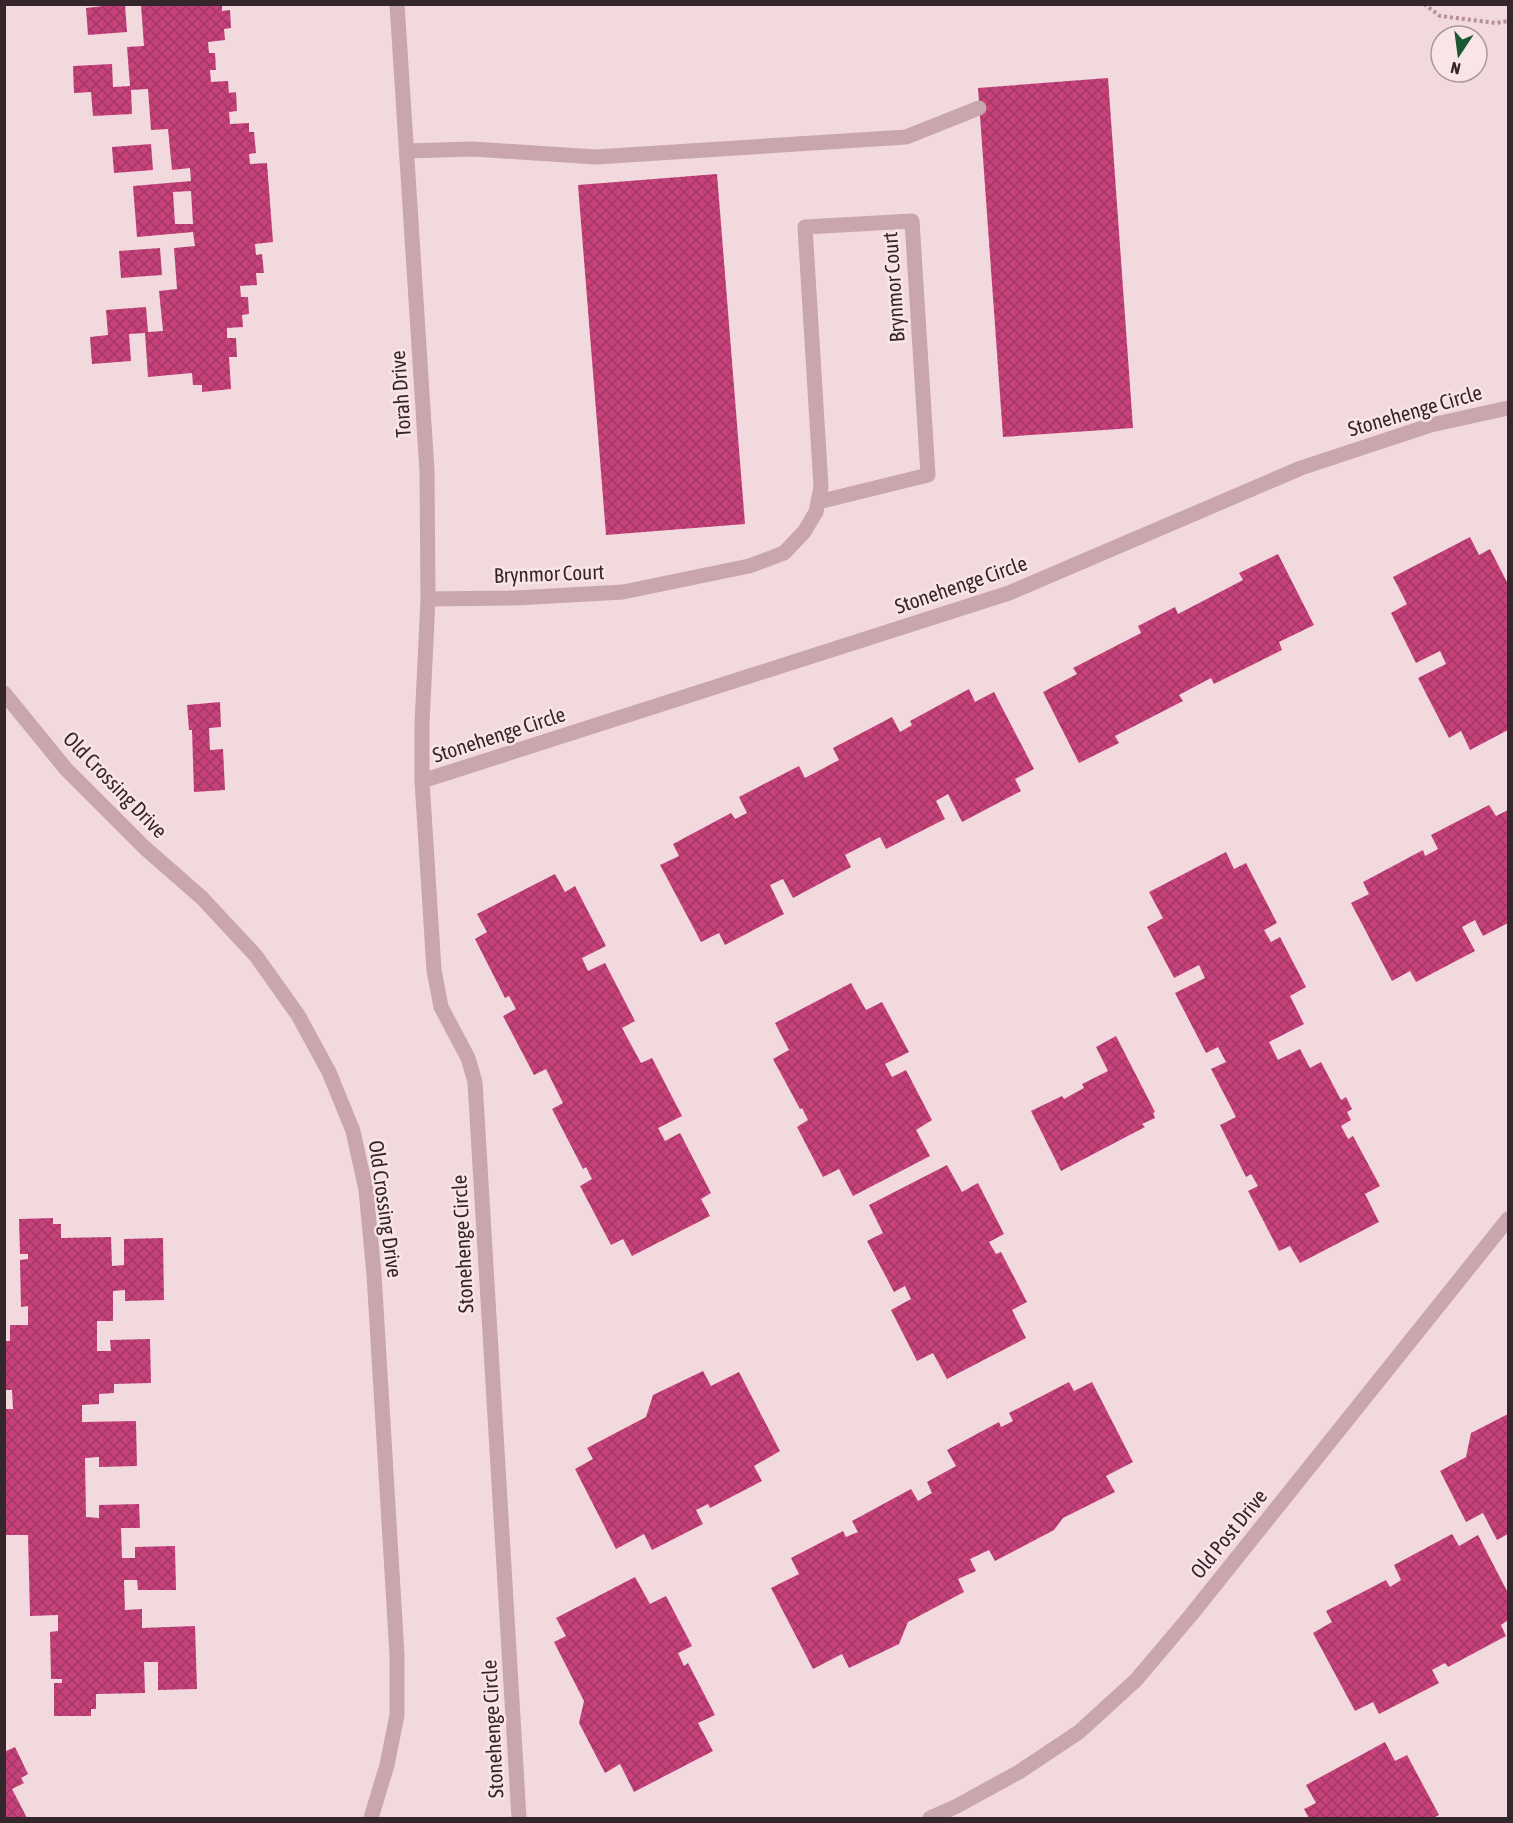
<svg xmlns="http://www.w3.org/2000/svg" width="1513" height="1823" viewBox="0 0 1513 1823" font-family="'Asap Condensed',sans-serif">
	<defs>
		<pattern id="building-cross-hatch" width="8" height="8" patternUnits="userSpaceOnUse" patternTransform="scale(1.5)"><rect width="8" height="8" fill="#c7427b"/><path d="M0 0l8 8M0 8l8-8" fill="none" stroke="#a23765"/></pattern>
	</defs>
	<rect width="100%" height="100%" fill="#f1d9dd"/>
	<!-- building -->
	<path fill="url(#building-cross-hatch)" fill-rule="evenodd" d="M103,4H125L127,32L88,35L86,8L103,6Z
		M222,4V11L230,10L231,28L224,29L225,40L208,42L209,53H215L216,70H210L211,82L228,81L229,93L236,92L237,111L229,112L230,124L249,123V132H254L256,153L249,154L250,164L267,163L273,242L255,244L256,255L262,254L264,273H256L257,285L240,286L241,297H248L249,314L242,315L243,327L227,328V338H236L237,357H229L231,389L202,392V385H193L192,373L148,377L145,333L129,334L131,361L92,364L90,337L108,335L106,310L146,307L148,332L163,331L159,291L177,289L174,248L195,246L193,232L137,237L133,186L191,181L190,168L172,170L168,129L151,130L148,89L131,90L132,114L93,116L91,92L74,93L73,66L112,64L113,87L130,86L127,47L144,46L141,5ZM191,191L193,224H175L173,192Z
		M1108,78L1133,428L1003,437L978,88Z
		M151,144L153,170L114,173L112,147Z
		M717,174L745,524L606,535L578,185Z
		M160,248L162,275L121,278L119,251Z
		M1470,537L1479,555L1490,549L1508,584V730L1470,750L1461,731L1449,738L1418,678L1446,664L1440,651L1416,663L1391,613L1407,604L1393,577Z
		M1278,554L1314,625L1279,642L1282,650L1214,684L1211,678L1179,695L1183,701L1115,736L1119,743L1079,763L1043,692L1077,674L1073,668L1141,633L1138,626L1175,607L1178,614L1243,580L1239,573Z
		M969,689L975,702L994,692L1034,769L1015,779L1021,791L962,822L948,794L936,801L945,819L886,849L880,837L845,855L851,867L793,898L783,879L770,885L784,914L725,945L719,933L701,942L660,865L679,856L673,844L731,813L735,819L747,813L739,797L799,766L805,778L839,760L833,748L892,717L900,732L912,725L910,721Z
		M220,702L221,727L209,728L210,750L223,749L225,790L194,792L192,730H189L187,705Z
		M1489,805L1496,816L1508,810V923L1483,936L1475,920L1462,927L1475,951L1416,982L1410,971L1392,981L1351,903L1369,894L1363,882L1423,850L1425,856L1438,849L1431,835Z
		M1226,852L1234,869L1246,863L1277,923L1264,930L1271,942L1280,937L1306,987L1290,996L1304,1024L1269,1042L1278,1060L1300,1049L1310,1068L1321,1062L1341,1100L1346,1097L1352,1109L1347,1112L1351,1120L1341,1126L1348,1139L1353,1136L1380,1186L1365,1194L1379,1222L1300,1263L1290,1246L1279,1251L1248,1191L1258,1186L1251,1174L1246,1177L1220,1125L1236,1117L1211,1069L1226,1062L1218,1047L1206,1053L1175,993L1205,978L1199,965L1174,978L1147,927L1163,918L1149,892Z
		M555,874L565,892L575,886L606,946L582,958L588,971L605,963L635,1021L622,1028L641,1063L652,1058L682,1116L658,1128L665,1141L680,1133L711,1193L701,1199L710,1216L632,1256L623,1239L611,1245L580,1186L592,1179L586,1167L583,1169L552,1109L563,1103L546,1069L534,1075L503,1016L516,1009L509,996L505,998L475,939L487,932L477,914Z
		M851,983L866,1010L882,1002L909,1052L885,1064L892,1077L906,1070L932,1120L916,1130L930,1156L853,1196L839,1169L823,1177L797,1127L808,1120L802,1108L800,1109L773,1059L789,1050L775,1023Z
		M1116,1036L1155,1112L1153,1113L1155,1118L1142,1124L1145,1127L1061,1171L1031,1111L1062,1096L1064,1099L1084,1088L1082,1084L1108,1071L1096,1047Z
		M947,1165L962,1192L978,1183L1004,1234L989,1242L996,1254L1001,1252L1027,1302L1012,1310L1026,1338L947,1379L933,1353L917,1361L891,1310L911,1299L905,1286L894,1292L867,1241L883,1233L869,1205Z
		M53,1218V1224H61V1238L111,1237L112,1266L124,1265V1239L163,1238L164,1300L125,1301V1290L113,1291V1321H97V1351H111L110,1340L150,1339L151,1383L114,1384V1393L99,1394V1404L82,1405V1422L136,1421L137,1466L99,1467V1457L85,1458L86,1517L99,1518V1505L139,1504L140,1528H121L122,1558H135V1547L175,1546L176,1590H138L137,1580H124L125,1610L142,1609V1628L195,1626L197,1689L158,1690V1662H144L145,1693L96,1694V1709H91V1716H54V1683H62V1679H51L50,1632L58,1631V1615L30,1616L28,1535H4V1409H13L12,1390H6L5,1341H10V1325H28V1306L21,1307L20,1260L28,1259V1254H20L19,1219Z
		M703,1371L711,1386L739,1372L780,1451L754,1466L762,1481L710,1508L708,1504L696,1510L703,1524L652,1550L644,1534L616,1549L575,1469L593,1459L587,1448L646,1417L653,1395Z
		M1069,1382L1074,1391L1092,1382L1133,1462L1106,1476L1115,1492L1063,1518L1054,1530L995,1561L989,1550L970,1559L976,1571L958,1579L964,1592L908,1622L899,1644L849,1668L842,1654L813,1669L771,1588L799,1574L791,1558L843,1531L846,1537L858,1532L852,1521L911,1489L918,1501L932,1493L927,1482L956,1466L947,1450L999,1422L1001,1427L1013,1421L1009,1413Z
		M1508,1414V1534L1497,1540L1483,1513L1466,1522L1440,1471L1466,1457L1471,1433Z
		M1452,1534L1459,1546L1478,1535L1508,1593V1620L1501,1625L1506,1636L1448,1667L1445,1663L1432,1670L1439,1683L1379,1714L1373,1702L1355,1711L1313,1633L1332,1622L1326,1611L1386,1580L1390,1587L1401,1580L1394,1565Z
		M635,1577L650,1604L666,1596L692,1646L678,1653L684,1666L688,1663L715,1715L698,1723L713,1751L634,1792L620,1764L605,1773L579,1723L584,1701L554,1642L566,1636L556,1618Z
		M1385,1742L1395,1761L1407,1755L1439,1815L1433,1818H1309L1304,1809L1316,1803L1306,1785Z
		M15,1747L28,1774L21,1778L24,1783L12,1789L27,1818H4V1752Z"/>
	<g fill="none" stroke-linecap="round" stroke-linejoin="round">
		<!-- path -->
		<path stroke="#b58f99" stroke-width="4" stroke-dasharray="3 3" stroke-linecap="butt" d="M1424,4L1440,16L1496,23L1508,21"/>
		<!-- lane -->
		<path stroke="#c9a5ad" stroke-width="15" d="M407,151L473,149L596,157L906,137L979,108"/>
		<!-- street -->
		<path stroke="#c9a5ad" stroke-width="15" d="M397,4L427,471L428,599L422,724V781L434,970L441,1007L468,1058L475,1082L519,1818
			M428,599L515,598L623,592L749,566L784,553L804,532L816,512L821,487L805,227L912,221L928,475L818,502
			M4,693L66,769L145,848L202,898L256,956L298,1015L329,1072L353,1131L366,1190L374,1274L397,1655V1715L387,1765L371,1818
			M422,781L1009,593L1301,468L1431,425L1508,408
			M930,1818L957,1806L1019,1772L1079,1732L1136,1680L1191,1615L1508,1219"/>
	</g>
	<g text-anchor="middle" stroke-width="5" stroke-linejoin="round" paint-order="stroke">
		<!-- street labels -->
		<g font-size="21" fill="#35262c" stroke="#f9e5e8">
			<text transform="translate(894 287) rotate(-94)" y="7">Brynmor Court</text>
			<text transform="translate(401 394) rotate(-94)" y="7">Torah Drive</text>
			<text transform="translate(1415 411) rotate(-16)" y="7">Stonehenge Circle</text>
			<text transform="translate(549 574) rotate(-2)" y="7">Brynmor Court</text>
			<text transform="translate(961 585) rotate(-19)" y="7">Stonehenge Circle</text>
			<text transform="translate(499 735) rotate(-18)" y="7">Stonehenge Circle</text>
			<text transform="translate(115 785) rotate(46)" y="7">Old Crossing Drive</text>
			<text transform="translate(385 1209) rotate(82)" y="7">Old Crossing Drive</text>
			<text transform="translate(463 1244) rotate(-93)" y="7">Stonehenge Circle</text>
			<text transform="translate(1229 1534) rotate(-51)" y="7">Old Post Drive</text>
			<text transform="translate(493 1729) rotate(-93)" y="7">Stonehenge Circle</text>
		</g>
	</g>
	<!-- border -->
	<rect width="1513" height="1823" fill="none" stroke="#35262c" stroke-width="12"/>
	<!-- north arrow -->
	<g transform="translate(1459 54) rotate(193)"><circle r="28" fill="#f9e5e8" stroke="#ab999d" stroke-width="1.5"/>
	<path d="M0-4.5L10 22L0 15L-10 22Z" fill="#1c5733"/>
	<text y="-9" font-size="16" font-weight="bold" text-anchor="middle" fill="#35262c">N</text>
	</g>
</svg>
